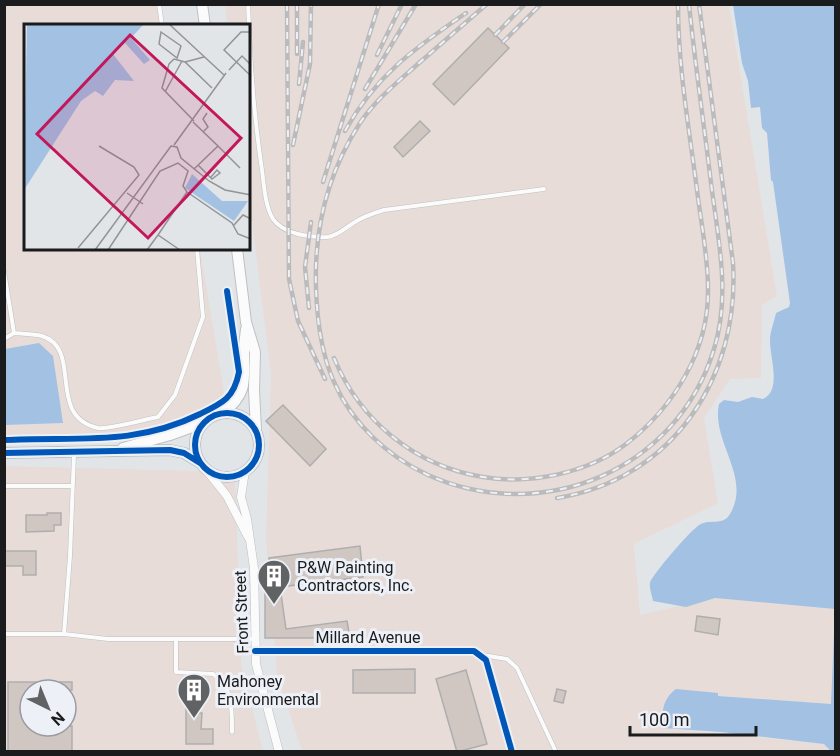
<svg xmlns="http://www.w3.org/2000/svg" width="840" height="756" viewBox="0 0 840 756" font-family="Roboto,sans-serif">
	<rect width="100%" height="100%" fill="#e2e5e8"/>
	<!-- industrial -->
	<path fill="#e8dcd8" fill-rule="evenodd" d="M4,5H159L163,25L26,26V249H200L228,416L189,432L5,435Z
		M225,5H729L777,296L762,305L761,378L730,379L704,418L718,503L634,544L640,615L714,598L835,609L831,704L718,696V693L662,710L663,728L824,744L829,749V751H302L277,675L266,538L271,375L249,199V26L227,25Z
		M5,466L235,472L241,664L263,751L5,752ZM30,690H66V726H30Z"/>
	<!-- water -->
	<path fill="#a3c1e3" d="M733,5H835V751H829V749L824,744L721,732L662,728C662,713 662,699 676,689L718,693V696L831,704L835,609L715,598L686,607L653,601C652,595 649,588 650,583C652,575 693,527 701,524C710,519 723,526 730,514C752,477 711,442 719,404L724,400L738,402L752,397L763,399C782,390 770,358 770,341C770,332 774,322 776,313L789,307L790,303L773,182L771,180L767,133L762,128L760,107L751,108L748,81L742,63Z
		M39,343L53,356L63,423L5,425V349Z"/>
	<!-- building -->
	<path fill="#d0c6c2" stroke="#aeaeaf" stroke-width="1.5" d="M488,28L509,48L454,105L433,84Z
		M420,121L430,131L403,157L394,147Z
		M283,405L326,449L310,466L266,421Z
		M47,513H61V525H54V531L26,532V515H47Z
		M360,546L363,577L280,587L286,629L347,621L350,638H265V589L272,588L269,558Z
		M5,551H36V575H23V566H5Z
		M697,616L720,619L718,635L695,631Z
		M415,669V693H353V670Z
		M466,670L487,744L457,752L436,679Z
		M8,682H72V690H30V726H72V752H8Z
		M557,689L566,691L563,703L554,701Z
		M186,701H196V713H202L201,729H213V744H186Z"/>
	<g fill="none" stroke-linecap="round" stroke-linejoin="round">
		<defs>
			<path id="lane" d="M159,4L162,26
				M248,4L249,26
				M249,29C251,77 255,123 262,170C264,185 265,206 273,219C283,234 311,238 327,237C338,236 346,227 355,222C364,216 374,213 384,210L544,189
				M4,271L14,333C23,334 33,334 42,336C84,349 45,416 98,428C108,430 146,419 158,417L175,395L203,317L197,249
				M4,339L14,333
				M74,455L70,556L64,634L108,639H254
				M4,486H72
				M4,634H64
				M176,639V672L213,674C233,687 232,710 232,732
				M482,655L507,659L517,668L556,752"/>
			<path id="street" d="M207,471L227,496L248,537
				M245,471L241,497L247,519L254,568L256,664L279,752
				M255,651H474L486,660L512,752"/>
			<path id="secondary" d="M202,4L205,26
				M237,249L246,322L255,352L254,390L256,429
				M195 445a32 32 0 1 1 64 0a32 32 0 1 1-64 0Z
				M223,413C248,393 244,381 244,353C244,345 245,337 246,329
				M123,448L170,435L203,423
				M4,453L170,450L184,453L199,462"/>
		</defs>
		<!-- lane casing -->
		<use href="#lane" stroke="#bec0c2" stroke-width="5"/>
		<!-- street casing -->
		<use href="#street" stroke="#bec0c2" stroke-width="9"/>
		<!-- secondary casing -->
		<use href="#secondary" stroke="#bec0c2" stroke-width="12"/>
		<!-- lane -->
		<use href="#lane" stroke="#fbfbfc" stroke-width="4"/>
		<!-- street -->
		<use href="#street" stroke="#fbfbfc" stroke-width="8"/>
		<!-- secondary -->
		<use href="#secondary" stroke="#fbfbfc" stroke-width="10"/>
		<defs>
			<path id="rail" d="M287,4L289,279L298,321L325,379
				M297,4V54
				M487,4C464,24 441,44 419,63C398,82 376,99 360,123C327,174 314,228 316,288C317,319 321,353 334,382C352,423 387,456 428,475C542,526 677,471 714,349C731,295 718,238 711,183C704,124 695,64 689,4
				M495,35L525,4
				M503,42L541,4
				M377,55L402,4
				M299,84L303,42
				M365,89L416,4
				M345,131C376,75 415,48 466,13
				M293,145L310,64L311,4
				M323,182L379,4
				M309,308L305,267L311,222
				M334,358C360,421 415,466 483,477C530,485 588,473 626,444C673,408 709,351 708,289C708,256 701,223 697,190C689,128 678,67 678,4
				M557,498C673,479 740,377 733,263L699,4"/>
		</defs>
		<!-- rail casing -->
		<use href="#rail" stroke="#bbbbbc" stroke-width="4.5"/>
		<!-- rail -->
		<use href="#rail" stroke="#edf1f7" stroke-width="2" stroke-dasharray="7" stroke-linecap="butt"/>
		<defs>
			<path id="cycleway" d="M195 445a32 32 0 1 1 64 0a32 32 0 1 1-64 0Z
				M4,440C76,436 133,447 200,414C223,403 234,398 239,372L227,291
				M4,453L170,450L184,453L200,463
				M255,651H474L486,660L512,752"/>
		</defs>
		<!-- cycleway casing -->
		<use href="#cycleway" stroke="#edf1f7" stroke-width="10"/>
		<!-- cycleway -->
		<use href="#cycleway" stroke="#0057b8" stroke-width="6"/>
	</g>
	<!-- icons -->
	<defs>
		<symbol id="building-pin" viewBox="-11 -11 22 30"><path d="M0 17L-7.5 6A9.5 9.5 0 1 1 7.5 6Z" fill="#606264" stroke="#edf1f7"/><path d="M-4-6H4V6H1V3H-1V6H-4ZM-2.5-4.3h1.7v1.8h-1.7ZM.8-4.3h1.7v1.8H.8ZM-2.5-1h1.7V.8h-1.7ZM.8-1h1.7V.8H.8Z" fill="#fff"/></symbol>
	</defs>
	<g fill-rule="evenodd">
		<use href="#building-pin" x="255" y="557" width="38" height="52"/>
		<use href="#building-pin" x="175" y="671" width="38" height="52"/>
	</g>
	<g text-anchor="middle" stroke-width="6" stroke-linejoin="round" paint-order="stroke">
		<!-- poi labels -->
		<g font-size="16" fill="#1a1b1d" stroke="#edf1f7" text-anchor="start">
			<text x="297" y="573">P&amp;W Painting<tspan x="297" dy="18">Contractors, Inc.</tspan></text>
			<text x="217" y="687">Mahoney<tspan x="217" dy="18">Environmental</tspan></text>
		</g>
		<!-- street labels -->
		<g font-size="16" fill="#1a1b1d" stroke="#edf1f7">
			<text transform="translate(241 612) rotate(-92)" y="6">Front Street</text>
			<text x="368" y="643">Millard Avenue</text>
		</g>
	</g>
	<!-- overview -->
	<g transform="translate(24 24)">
		<rect width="226" height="226" fill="#e2e5e8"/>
		<path d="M3,0H120L107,14L126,36L120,40L101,19L89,30L110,57L91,56L79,72L71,67L57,77L0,166ZM168,150L198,177H224L210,197L161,164Z" fill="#a3c1e3"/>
		<path fill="none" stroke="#929497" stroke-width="1.5" d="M145,0L200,51M137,8L157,22L153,34L135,20ZM227,8H217L200,26L227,52M161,38L180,33M205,46L218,32L227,41M141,68L158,37M170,97L138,64L145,40L150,35L161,38L188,64M169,98L194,122L170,145M179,108L184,103L179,95L183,89M150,121L202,49M194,122L216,144M174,141L188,155L196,149L193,146L187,153M163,168L208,199L214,210L227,215M103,169L119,180M210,201L219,191L227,195M54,224L115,151L110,143L75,122M71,226L147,122L153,123L157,134L185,157L201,166L227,171M84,226L136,147L154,139L164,147L159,162L163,168L134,211M123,226L134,211L156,226"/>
		<path fill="#c2185b" fill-opacity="0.15" stroke="#c2185b" stroke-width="3" d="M106,11L217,114L124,214L13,110Z"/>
		<rect width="226" height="226" fill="none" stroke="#1a1b1d" stroke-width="3"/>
	</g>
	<!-- border -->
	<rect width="840" height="756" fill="none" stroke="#1a1b1d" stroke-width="12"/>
	<!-- north arrow -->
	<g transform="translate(48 708) rotate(137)"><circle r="28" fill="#edf1f7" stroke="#999ba0" stroke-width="1.5"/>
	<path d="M0-4.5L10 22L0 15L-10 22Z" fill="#606264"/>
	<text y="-9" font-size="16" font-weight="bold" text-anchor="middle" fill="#1a1b1d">N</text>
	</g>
	<!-- scale -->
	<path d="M630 726v9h126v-9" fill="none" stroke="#1a1b1d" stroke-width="3"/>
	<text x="639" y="726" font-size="18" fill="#1a1b1d" stroke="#edf1f7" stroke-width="4.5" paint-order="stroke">100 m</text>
</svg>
